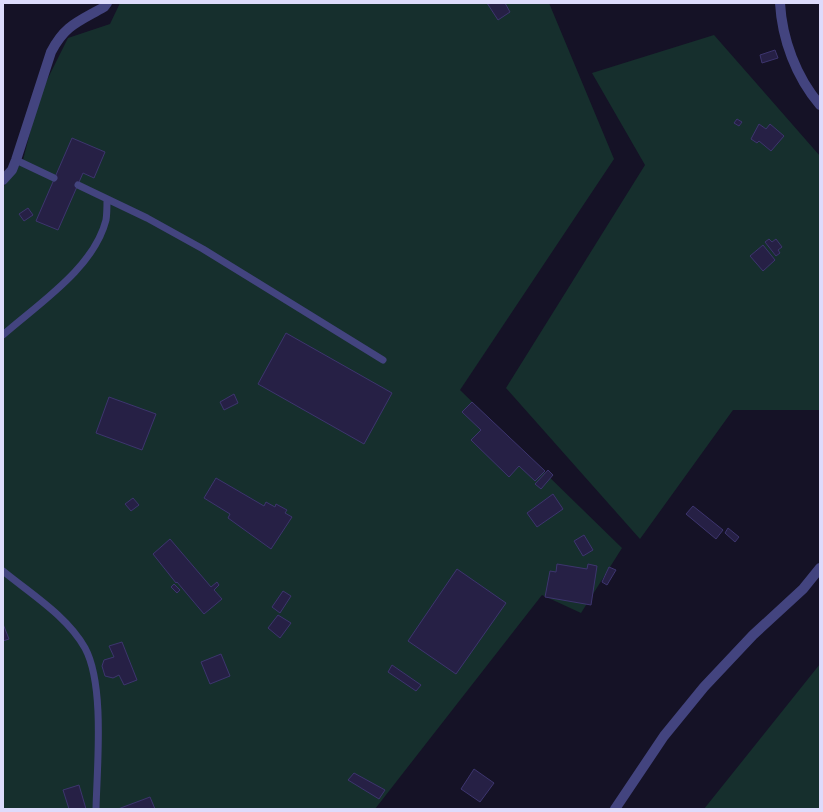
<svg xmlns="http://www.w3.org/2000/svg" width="823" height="812" viewBox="0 0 823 812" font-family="Rubik,sans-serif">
	<rect width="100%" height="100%" fill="#151226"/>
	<!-- green -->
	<path fill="#162f2d" d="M120,3H549L614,159L460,390L622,548L581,613L542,595L375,809H3V187L15,172L23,160L40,94L68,38L110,24Z
		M714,35L820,156V410H733L640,539L506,388L645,165L592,73Z
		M820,664V809H704Z"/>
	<!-- building -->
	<path fill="#262045" stroke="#3d356e" d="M487,3H505L510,12L498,20Z
		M775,50L778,58L762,63L760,55Z
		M737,119L742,122L739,126L734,123Z
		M759,124L766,129L770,124L784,136L771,151L759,141L757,143L751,139Z
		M72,138L105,152L94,178L83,173L58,230L36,221Z
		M28,208L33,215L24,221L19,214Z
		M769,239L772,242L776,239L782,247L778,250L780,253L776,256L765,242Z
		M763,245L775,260L763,271L750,256Z
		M286,333L392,393L364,444L258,384Z
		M234,394L238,403L224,410L220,402Z
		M109,397L156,414L142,450L96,433Z
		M472,402L545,471L535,481L519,466L509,477L471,440L481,430L462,412Z
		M548,470L553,475L541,489L535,484Z
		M216,478L264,506L266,502L275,507L276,504L287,510L285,513L292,517L271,549L228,518L230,514L204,498Z
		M553,494L563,509L537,527L527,513Z
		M133,498L139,505L131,511L125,504Z
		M693,506L723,530L716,539L686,514Z
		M728,528L739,537L735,542L725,533Z
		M584,535L593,550L583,556L574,541Z
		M170,539L211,587L217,582L219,585L214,590L222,599L204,614L177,582L176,583L153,554Z
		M557,564L587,569L588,564L597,566L591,605L545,597L550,571L556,572Z
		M609,567L616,570L607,585L602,582Z
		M457,569L506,603L456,674L408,641Z
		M174,584L180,590L177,593L171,587Z
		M283,591L291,596L280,613L272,607Z
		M278,615L291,623L280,638L268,628Z
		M3,624L9,639L3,641Z
		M122,642L137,680L124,685L119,675L113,678L105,676L102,666L104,660L114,657L109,646Z
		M221,654L230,676L210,684L201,662Z
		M392,665L421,685L416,691L388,672Z
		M474,769L494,783L480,802L461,789Z
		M354,773L385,790L379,799L348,780Z
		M79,785L86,809H69L63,790Z
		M150,797L155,809H118Z"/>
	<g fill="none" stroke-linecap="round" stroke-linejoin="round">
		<!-- lane -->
		<path stroke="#43447f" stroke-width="7" d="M16,160L54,178
			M78,185L147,218L203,249L383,360
			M3,335C38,304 94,268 106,220C107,214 107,206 107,199
			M3,571C31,594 67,616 85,648C105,685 97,766 96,809"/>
		<!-- street -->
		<path stroke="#43447f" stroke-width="10" d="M780,3C782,39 796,77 820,105
			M3,180L12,170L16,160L51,52C65,25 78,22 104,7L107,3
			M615,809L664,736L704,687L753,635L803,589L820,568"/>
	</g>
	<!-- border -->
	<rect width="823" height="812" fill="none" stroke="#dddbfb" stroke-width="8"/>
</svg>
